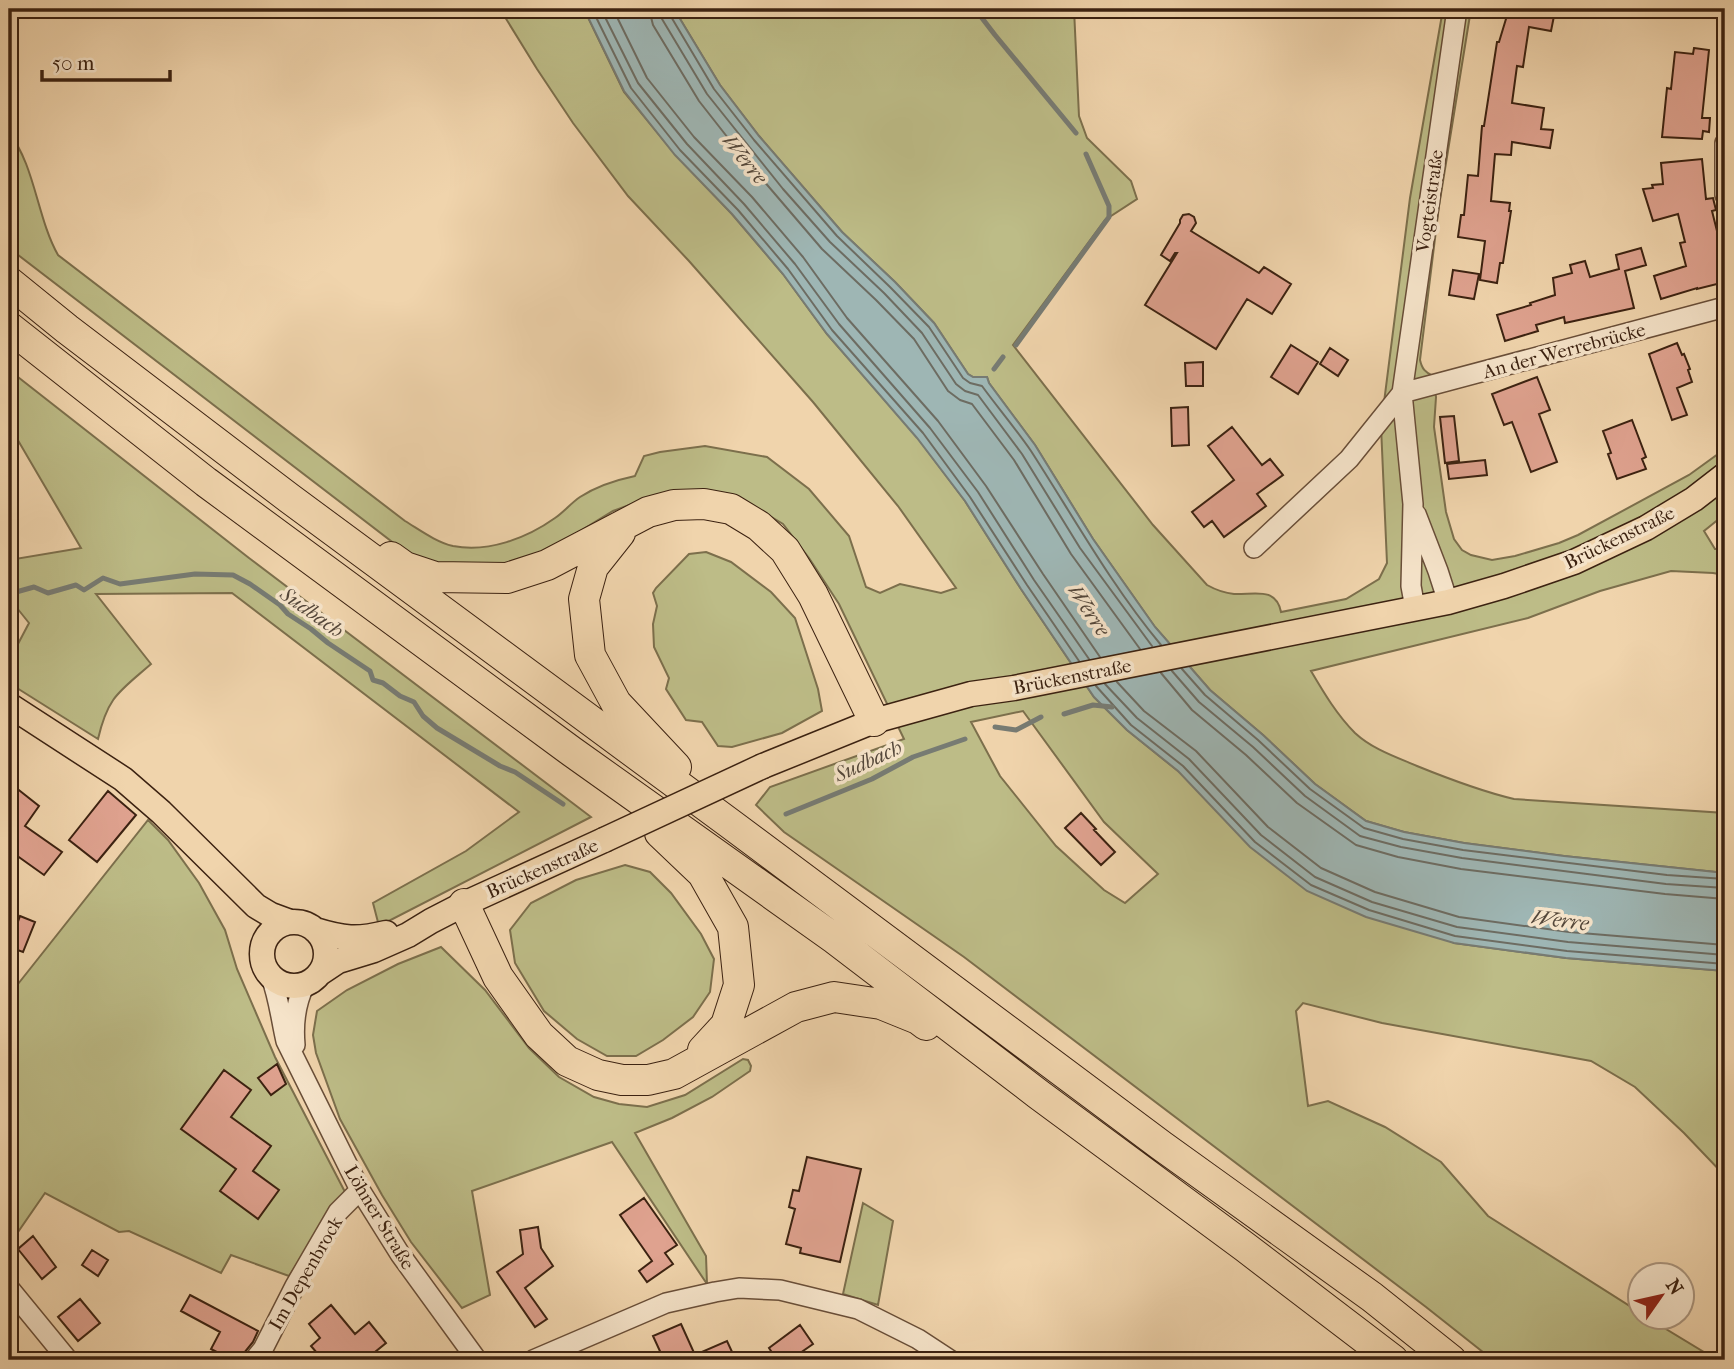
<svg xmlns="http://www.w3.org/2000/svg" width="1734" height="1369" viewBox="0 0 1734 1369" font-family="'IM FELL French Canon',serif">
	<rect width="100%" height="100%" fill="#f0d4ac"/>
	<filter id="stains"><feTurbulence type="fractalNoise" baseFrequency=".00286" numOctaves="4"/><feColorMatrix values="0 0 0 0 .2 0 0 0 0 .09 0 0 0 0 .02 0 0 0 .5 -.17"/></filter>
	<radialGradient id="worn" r=".72"><stop offset=".6" stop-color="#630" stop-opacity="0"/><stop offset="1" stop-color="#630" stop-opacity=".3"/></radialGradient>
	<!-- green -->
	<path fill="#bdbc87" stroke="#7c6f4c" stroke-width="2" fill-rule="evenodd" d="M500,9H584L624,92L675,154L732,214L783,274L827,334L917,437L965,501L1021,589L1094,697L1127,730L1178,771L1454,943L1566,958L1725,971V1176L1684,1133L1635,1087L1591,1061L1382,1023L1303,1003L1296,1011L1308,1106L1328,1101L1385,1127L1441,1162L1488,1216L1639,1312L1640,1316L1646,1317L1717,1360H1493L1426,1307L964,957L784,832L756,805L770,787L904,739L839,604L809,558L783,524L753,506L648,498L613,511L520,568L449,570L408,554L9,248V133C35,165 37,218 58,255L405,521C420,530 436,542 453,546C488,553 527,538 555,518C564,512 571,503 580,497C597,486 616,480 635,476L644,456L660,452L705,446L767,457L809,489L849,536L866,587L880,593L900,584L941,593L956,588L898,506L813,402L689,261L628,196L573,123L537,69ZM1023,711L1104,822L1158,874L1125,903L1104,890L1056,846L1000,776L971,722Z
		M674,9H1074L1079,116L1087,138L1131,181L1137,199L1105,220L1013,345L1153,525L1207,585C1216,590 1224,593 1234,594C1253,595 1276,586 1281,612L1346,599L1379,579L1387,563L1381,426L1410,198L1443,9H1471L1439,206L1420,360C1422,369 1425,372 1433,376L1436,397L1434,427L1446,512L1454,539L1462,550L1471,555L1492,560L1515,556L1559,543L1578,535L1689,475L1725,449V514L1704,531L1715,549H1725V575L1713,573L1671,571L1600,591L1528,618L1311,671C1324,693 1337,715 1355,733C1372,749 1396,757 1417,766C1449,779 1480,791 1514,799L1725,813V873L1564,856L1464,843L1404,832L1366,821L1315,784L1263,735L1210,690L1155,627L1093,539L1035,445L989,383L987,377H973L968,374L934,323L895,282L842,232L759,136L720,85Z
		M9,370L249,558L591,817L379,926L373,903L466,851L519,812L232,593L96,594L151,664C119,692 108,696 98,739L9,683V661L29,623L9,598V560L81,548L9,425Z
		M706,552L731,562L771,592L795,618L818,689L822,711L782,733L732,747L718,746L702,722L686,720L666,689L669,678L654,647L653,624L657,606L653,593L656,588L689,554Z
		M148,820L168,840L199,883L225,930L237,969L275,1057L345,1192L329,1218L289,1276L231,1255L221,1273L129,1231L119,1232L45,1193L9,1245V982L18,984Z
		M625,865L650,872L671,893L701,934L714,959L710,992L693,1017L663,1040L636,1056H607L577,1039L544,1011L515,963L510,930L531,903L576,880Z
		M441,947L485,990L529,1048L559,1077L594,1097L619,1104L647,1107L685,1095L743,1059L748,1060L751,1066L750,1071L712,1097L672,1118L635,1133L706,1256L707,1284L612,1142L472,1191L490,1295L462,1308L411,1242L382,1195L340,1119L316,1053L313,1035L317,1011L347,990L398,964Z
		M863,1203L893,1221L878,1305L843,1294Z"/>
	<!-- water -->
	<path fill="#9eb6b4" stroke="#777b73" stroke-width="2" d="M584,9H674L720,85L759,136L842,232L895,282L934,323L968,374L973,377H987L989,383L1035,445L1093,539L1155,627L1210,690L1263,735L1315,784L1366,821L1404,832L1464,843L1564,856L1725,873V971L1566,958L1454,943L1366,917L1307,891L1250,847L1178,771L1127,730L1094,697L1021,589L965,501L917,438L827,334L783,274L732,214L675,155L624,91Z"/>
	<g fill="none" stroke-linecap="round" stroke-linejoin="round">
		<!-- shore -->
		<path stroke="#6d6c62" stroke-width="2" d="M592,9L631,88L680,150L738,210L788,269L832,330L923,433L970,497L1027,585L1079,661
			M601,9L638,83L687,144L744,204L795,264L839,324L930,428L978,492L1034,580L1089,659
			M613,9L647,78L694,137L752,197L803,257L847,318L938,421L986,486L1043,574L1100,657
			M649,9L653,25L699,101L739,152L822,249L876,300L914,339L948,391L960,400L972,404L1014,460L1071,554L1140,649
			M660,9L662,19L707,94L783,189L830,242L884,293L922,333L956,384L965,391L978,395L1022,454L1080,548L1152,646
			M669,9L670,15L714,89L754,140L837,236L890,287L929,327L963,378L970,383L982,386C998,408 1016,429 1031,451C1073,516 1111,585 1161,645
			M1182,669L1205,695L1258,740L1310,789L1364,828L1403,839L1463,850L1667,875L1725,879
			M1172,671L1199,702L1253,747L1305,796L1360,836L1401,847L1462,858L1666,884L1725,888
			M1161,673L1192,710L1246,755L1297,803L1356,845L1398,857L1461,869L1665,894L1725,899
			M1117,682L1144,711L1196,751L1268,827L1321,868L1375,892L1459,917L1569,932L1725,945
			M1105,684L1137,718L1189,759L1261,835L1315,877L1372,902L1457,927L1568,942L1725,955
			M1096,686L1131,725L1183,766L1255,842L1311,885L1369,910L1455,936L1567,951L1725,964"/>
		<!-- stream -->
		<path stroke="#777b73" stroke-width="5" d="M975,9L995,35L1076,133
			M1016,345L1109,217V206L1086,154
			M994,369L1003,357
			M9,594L34,587L48,593L76,585L84,590L103,578L120,584L195,574L233,575L250,584L280,605L288,614L311,629L328,643L370,671L373,680L383,683L400,696L414,702L423,716L437,728L500,766L515,772L563,804
			M1064,714L1093,705L1112,707
			M995,727L1016,730L1041,717
			M786,814L872,779L913,757L965,739"/>
	</g>
	<!-- building -->
	<path fill="#dfa28f" stroke="#3c2211" stroke-width="2" d="M1509,9H1544L1555,11L1551,31L1529,27L1523,67L1517,66L1512,103L1544,108L1541,129L1553,130L1550,148L1512,142L1511,155L1495,154L1491,201L1510,203L1509,211H1511L1503,263H1500L1497,283L1480,280L1485,241L1458,237L1461,215H1464L1468,175L1478,176L1482,126H1484L1497,42H1499Z
		M1694,48L1709,50L1702,118H1710L1709,132L1703,131L1702,139L1662,137L1667,88L1671,89L1675,52L1693,54Z
		M1702,159L1706,199L1713,198L1716,210L1712,211L1721,247H1719L1725,272V282L1697,289V288L1661,299L1654,276L1686,266L1680,243L1685,242L1678,214L1653,221L1643,189L1653,188L1652,185L1663,184L1661,163Z
		M1189,214L1194,217L1196,223L1191,231L1259,273L1264,267L1291,284L1272,314L1247,299L1216,349L1145,305L1177,253H1175L1170,261L1161,255L1180,223V220L1183,215Z
		M1641,248L1646,265L1625,271L1634,308L1565,323L1564,317L1536,325L1538,331L1505,341L1497,315L1531,305L1530,303L1555,295L1553,278L1572,273L1570,265L1585,261L1590,277L1619,269L1616,255Z
		M1453,270L1479,274L1474,299L1449,295Z
		M1677,343L1682,355L1684,354L1690,369L1688,370L1692,382L1677,388L1687,415L1672,420L1649,354Z
		M1291,345L1318,362L1298,394L1271,377Z
		M1330,348L1348,360L1338,376L1320,364Z
		M1203,362V386H1186L1185,363Z
		M1537,377L1550,410L1539,414L1557,462L1531,472L1512,422L1504,425L1492,394Z
		M1188,407L1189,445L1172,446L1171,408Z
		M1454,416L1459,461L1445,463L1440,417Z
		M1632,420L1646,457L1642,459L1646,469L1617,479L1608,454L1611,453L1603,431Z
		M1232,427L1262,465L1270,459L1283,475L1257,494L1266,506L1224,537L1212,521L1204,527L1192,512L1234,480L1208,446Z
		M1485,460L1487,475L1449,479L1447,464Z
		M15,787L39,806L25,826L62,852L44,875L9,850V796Z
		M108,791L136,815L97,862L69,840Z
		M1081,813L1096,829L1094,830L1115,852L1101,865L1065,828Z
		M20,916L35,922L23,952L9,947Z
		M277,1064L286,1084L271,1095L258,1078Z
		M224,1070L251,1090L231,1117L271,1146L253,1171L279,1190L258,1219L220,1191L236,1169L181,1129Z
		M807,1157L861,1169L840,1262L800,1253L801,1248L786,1244L795,1209L789,1207L793,1190L799,1191Z
		M644,1198L677,1245L665,1253L673,1264L647,1282L639,1271L652,1261L620,1215Z
		M538,1227L541,1248L553,1266L525,1288L547,1319L535,1327L497,1272L523,1254L520,1230Z
		M33,1236L56,1267L42,1279L18,1249Z
		M92,1250L108,1260L98,1276L82,1265Z
		M190,1295L258,1331L253,1342L244,1353L242,1360H232L211,1349L220,1332L181,1311Z
		M80,1299L100,1323L78,1341L58,1317Z
		M331,1305L355,1334L369,1322L386,1343L365,1360H323L311,1346L320,1338L309,1324Z
		M681,1324L695,1355L727,1341L733,1354L724,1360H664L653,1336Z
		M800,1325L813,1344L790,1360H777L769,1348Z"/>
	<g fill="none" stroke-linecap="round" stroke-linejoin="round">
		<defs>
			<path id="minor" d="M1725,143V195
				M1402,393L1725,307
				M1416,514L1438,571L1448,602
				M1254,548L1349,459L1402,393
				M1415,608L1411,586L1413,504L1402,393L1457,9
				M271,977C279,998 281,1020 286,1041L360,1190L400,1254L477,1360
				M295,1045C293,1023 295,1004 305,984
				M9,1288L68,1360
				M254,1360L263,1349L295,1286L338,1212L360,1190
				M533,1360L666,1303L715,1292L739,1288L780,1290L858,1309L918,1339L950,1360"/>
			<path id="major" d="M9,705L123,779L161,812L256,906L271,915L290,922
				M763,766L874,721L971,694L1014,688L1448,602L1504,586L1574,562L1646,528L1694,499L1725,475
				M262 954a32 32 0 1 1 64 0a32 32 0 1 1-64 0Z
				M315,930C344,939 357,940 386,933
				M320,973L338,961L374,950L408,935L431,921L464,904L604,840"/>
			<path id="highway" d="M9,282L67,329L289,498L732,825L1162,1146L1372,1297L1451,1360
				M9,327L206,482L571,751L835,939L1038,1094L1245,1247L1393,1360
				M620,533L593,567L584,599L590,655L616,703L676,767
				M391,557L405,567L435,577L507,578L547,565L648,512L674,505L704,504L731,509L759,526L785,550L813,595L874,721
				M660,833L703,874L733,927L739,985L726,1025L703,1050
				M464,904L498,977L539,1035L567,1061L598,1075L622,1080H648L674,1074L796,1007L834,997L881,1004L918,1019L926,1025"/>
		</defs>
		<!-- minor casing -->
		<use href="#minor" stroke="#694e38" stroke-width="22"/>
		<!-- major casing -->
		<use href="#major" stroke="#3c2211" stroke-width="27"/>
		<!-- highway casing -->
		<use href="#highway" stroke="#3c2211" stroke-width="32"/>
		<!-- minor -->
		<use href="#minor" stroke="#f5e3c9" stroke-width="19"/>
		<!-- major -->
		<use href="#major" stroke="#f0d4ac" stroke-width="24"/>
		<!-- highway -->
		<use href="#highway" stroke="#f0d4ac" stroke-width="30"/>
		<defs>
			<path id="major-bridge" d="M604,840L763,766"/>
		</defs>
		<!-- major-bridge casing -->
		<use href="#major-bridge" stroke="#3c2211" stroke-width="27" stroke-linecap="butt"/>
		<!-- major-bridge -->
		<use href="#major-bridge" stroke="#f0d4ac" stroke-width="24"/>
	</g>
	<g text-anchor="middle" stroke-width="7" stroke-linejoin="round" paint-order="stroke">
		<!-- street labels -->
		<g font-size="19" fill="#3c2211" stroke="#f5e3c9">
			<text transform="translate(1429 201) rotate(-82)" y="7">Vogteistraße</text>
			<text transform="translate(1564 350) rotate(-15)" y="7">An der Werrebrücke</text>
			<text transform="translate(1619 537) rotate(-26)" y="7">Brückenstraße</text>
			<text transform="translate(1072 676) rotate(-11)" y="7">Brückenstraße</text>
			<text transform="translate(542 868) rotate(-24)" y="7">Brückenstraße</text>
			<text transform="translate(380 1217) rotate(59)" y="7">Löhner Straße</text>
			<text transform="translate(305 1273) rotate(-60)" y="7">Im Depenbrock</text>
		</g>
		<!-- water labels -->
		<g font-size="21" font-style="italic" fill="#54473a" stroke="#f5e3c9">
			<text transform="translate(745 159) rotate(51)" y="7">Werre</text>
			<text transform="translate(1089 610) rotate(56)" y="7">Werre</text>
			<text transform="translate(312 612) rotate(35)" y="7">Sudbach</text>
			<text transform="translate(868 761) rotate(-25)" y="7">Sudbach</text>
			<text transform="translate(1560 920) rotate(7)" y="7">Werre</text>
		</g>
	</g>
	<!-- margin -->
	<rect width="1734" height="1369" fill="none" stroke="#f0d4ac" stroke-width="35"/>
	<rect x="10" y="10" width="1713" height="1348" fill="none" stroke="#3c2211" stroke-width="3.5"/>
	<rect x="18" y="18" width="1699" height="1334" fill="none" stroke="#3c2211" stroke-width="2"/>
	<!-- north arrow -->
	<g transform="translate(1661 1296) rotate(56)"><circle r="33" fill="#f5e3c9" stroke="#ab967f" stroke-width="2"/>
	<path d="M0-5L12 26L0 18L-12 26Z" fill="#8f2418"/>
	<text y="-10" font-size="19" font-weight="bold" text-anchor="middle" fill="#3c2211">N</text>
	</g>
	<!-- scale -->
	<path d="M42 70v10h128v-10" fill="none" stroke="#3c2211" stroke-width="3.5"/>
	<text x="52" y="70" font-size="21" fill="#3c2211" stroke="#f5e3c9" stroke-width="5" paint-order="stroke">50 m</text>
	<rect width="100%" height="100%" filter="url(#stains)"/>
	<rect width="100%" height="100%" fill="url(#worn)"/>
</svg>
